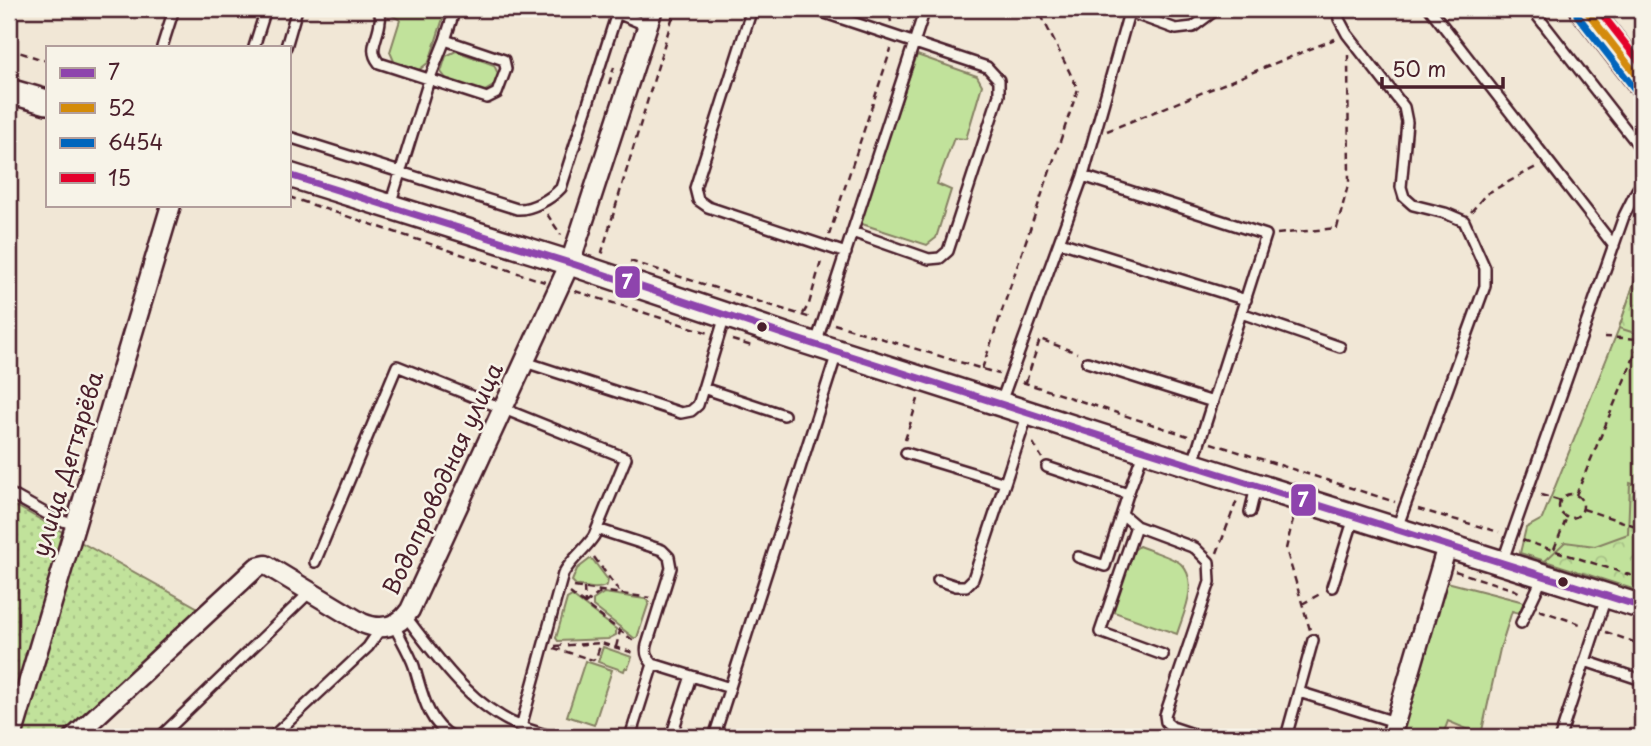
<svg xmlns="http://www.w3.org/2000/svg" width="1651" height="746" viewBox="0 0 1651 746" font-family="'Playpen Sans',sans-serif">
	<defs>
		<pattern id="forest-crowns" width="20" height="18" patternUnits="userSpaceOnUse" patternTransform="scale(1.75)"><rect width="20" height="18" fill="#c1e29b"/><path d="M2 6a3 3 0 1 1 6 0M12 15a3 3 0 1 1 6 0" fill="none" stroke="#a7c186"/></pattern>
		<pattern id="garden-dots" width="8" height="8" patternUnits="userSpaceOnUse" patternTransform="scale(1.75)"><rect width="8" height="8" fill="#c1e29b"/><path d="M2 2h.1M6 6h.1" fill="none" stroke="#a7c186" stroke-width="1.8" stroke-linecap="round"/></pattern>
	</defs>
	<rect width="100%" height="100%" fill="#f1e7d6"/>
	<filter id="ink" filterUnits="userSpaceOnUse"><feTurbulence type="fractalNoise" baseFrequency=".0143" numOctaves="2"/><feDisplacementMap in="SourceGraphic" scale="14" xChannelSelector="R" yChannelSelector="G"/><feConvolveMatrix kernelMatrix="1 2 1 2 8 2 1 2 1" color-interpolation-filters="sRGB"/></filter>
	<g filter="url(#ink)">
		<!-- built -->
		<path fill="#ead8c0" d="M1447,720L1481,735V737H1442Z"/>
		<!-- green -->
		<path fill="#c1e29b" stroke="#868063" stroke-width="2" d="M387,9H446L429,62L415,73L396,66L390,52L400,20L390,14Z
			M456,51L494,65L499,76L495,85L483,92L448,81L441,72L446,56Z
			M917,55L977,76L982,85L966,139L954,138L937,184L951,190L936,238L927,245L859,223Z
			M1642,259V592L1520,553L1526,528L1542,519L1619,328Z
			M1139,546C1148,550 1175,558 1181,564C1200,582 1183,614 1177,634L1111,611L1129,554Z
			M590,559L593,560L608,580L607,585C598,591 586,587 576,585L572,581L577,569Z
			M1443,581L1524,602L1519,613L1512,611L1500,649L1481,735L1448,721L1442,737H1398Z
			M604,593L645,599L649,602L637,638H634L593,606V600Z
			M572,596L616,629V635L608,639L558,641L556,638L567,599Z
			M603,647L632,657L628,668H625L624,671L598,662Z
			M585,661L612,670L594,725L567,716Z"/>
		<!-- forest -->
		<path fill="url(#forest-crowns)" stroke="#868063" stroke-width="2" d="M1642,259V326L1638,334L1619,328Z
			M1630,483L1642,487V592L1545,561L1565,542L1595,546L1628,534Z"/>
		<!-- garden -->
		<path fill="url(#garden-dots)" stroke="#868063" stroke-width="2" d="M9,502L216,618L87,737H9Z"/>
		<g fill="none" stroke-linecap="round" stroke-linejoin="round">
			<defs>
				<path id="service" d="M379,9C380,13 381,18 380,21C379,37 367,49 379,63L487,98L497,93L506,69L504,60L445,40
					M608,9L648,26
					M752,9L695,188L698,200L708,207L846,253
					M813,9L987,67L999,80V95L948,251L940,258L929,259L852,232
					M1338,9L1339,19L1347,34L1404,107L1407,122L1401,187L1404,197L1413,205L1445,213L1464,221L1485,268V286L1397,528
					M1430,9L1614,246
					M1532,9L1642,150
					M1129,12L1176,29L1193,27L1217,9
					M162,47L174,9
					M254,47L266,9
					M286,47L297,9
					M289,137L517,209C531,210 551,199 561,188L617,13
					M1083,176L1266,235L1193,463
					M390,205L429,80L445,40L455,9
					M1060,242L1246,300
					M1241,313L1340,347
					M816,343L925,9
					M525,362L681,413L691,411L698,405L725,316
					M1087,362L1213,402
					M703,388L784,415
					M1001,402L1083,176L1130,9
					M906,453L1005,483L1028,413
					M1047,467L1128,494L1105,566L1078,557
					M9,493L54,518L75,525
					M1128,494L1144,450
					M1250,512L1256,487
					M1122,514L1136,526L1195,548L1209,562L1210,582L1165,715L1166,722L1172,727L1202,737
					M1136,526L1100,632L1163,655
					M597,529L662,550L669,557L671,568L647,645C645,653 647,658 653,664L730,688
					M315,562L397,366L626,458L594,536C585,550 571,559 563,574L521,727
					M1502,563L1624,216L1637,190L1642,184
					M938,580L956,586H966L973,579L1005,483
					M1332,587L1354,518
					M406,617C438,658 471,707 522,727C532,731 543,734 553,737
					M1521,623L1543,577
					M394,625C400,638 409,652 414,666C422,692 427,723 453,737
					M1585,661L1642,680
					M1299,692L1395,722
					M160,737L310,592
					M272,737L368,647L381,628
					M630,737L653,664
					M671,737L691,676
					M714,737L837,353
					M1286,737L1313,640
					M1560,737L1606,597"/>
				<path id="minor" d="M12,737L171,205
					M74,737L257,567L266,565L362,623C381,631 398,628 410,610L570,263L653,9
					M1391,737L1447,546"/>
				<path id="tertiary" d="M9,91L47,102
					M289,175L570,263L794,338L1144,450L1642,607"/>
				<path id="primary" d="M1585,9L1642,82"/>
			</defs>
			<!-- service casing -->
			<use href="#service" stroke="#4a1f2b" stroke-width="14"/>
			<!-- minor casing -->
			<use href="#minor" stroke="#4a1f2b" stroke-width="23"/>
			<!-- tertiary casing -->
			<use href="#tertiary" stroke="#4a1f2b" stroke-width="28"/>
			<!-- primary casing -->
			<use href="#primary" stroke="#4a1f2b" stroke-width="33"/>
			<!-- path -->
			<path stroke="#4a1f2b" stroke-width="2.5" stroke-dasharray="7 5" stroke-linecap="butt" d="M891,22L890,17L893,9
				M9,49L47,61
				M609,84L614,67
				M1636,103L1642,111
				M1107,131L1335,39
				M289,197L545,282
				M1471,212L1486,194L1536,167
				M547,214L561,235
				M1277,234L1337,228L1349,181L1348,55
				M829,235L891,49
				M604,253L602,252L675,9
				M630,261L811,318
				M575,291L709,333
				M803,314L809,304L822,258
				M834,324L999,374
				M1604,337L1642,339
				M732,340L752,346
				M982,369L1078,89L1038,9
				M1022,382L1188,436
				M1026,382L1040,339L1077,353
				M905,440L919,396
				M1033,443L1042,458
				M1211,443L1395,502
				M1559 506a12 12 0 1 1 24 0a12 12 0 1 1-24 0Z
				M1541,495L1561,501
				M1576,495L1642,338
				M1418,509L1499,532
				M1583,509L1642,528
				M1293,519L1286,549L1310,630
				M1522,540L1642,579
				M1554,549L1567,517
				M1217,553L1237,500
				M594,557L621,594
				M1455,571L1515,590L1522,594
				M574,587L650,598
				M584,588L585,604
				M570,593L635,642
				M585,604L602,591
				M1302,604L1320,594
				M1539,610L1583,625
				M1606,632L1642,645
				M555,646L601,643L634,653
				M616,647L620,631
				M554,648L593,660L596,658L601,643"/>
			<!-- service -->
			<use href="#service" stroke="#f7f3e8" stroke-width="9"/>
			<!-- minor -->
			<use href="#minor" stroke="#f7f3e8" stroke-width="18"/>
			<!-- tertiary -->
			<use href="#tertiary" stroke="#f7f3e8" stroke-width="23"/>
			<!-- primary -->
			<use href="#primary" stroke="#ffdd96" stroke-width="28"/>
			<defs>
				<path id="bus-1" d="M289,175L570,263L794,338L1144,450L1642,607"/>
				<path id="bus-2" d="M1585,9L1642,82"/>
				<path id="bus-3" d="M1577,15L1634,88"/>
				<path id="bus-4" d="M1598,9L1642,65"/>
			</defs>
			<!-- bus-1 casing -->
			<use href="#bus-1" stroke="#f7f3e8" stroke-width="12"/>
			<!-- bus-2 casing -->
			<use href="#bus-2" stroke="#f7f3e8" stroke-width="12"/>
			<!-- bus-3 casing -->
			<use href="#bus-3" stroke="#f7f3e8" stroke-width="12"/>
			<!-- bus-4 casing -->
			<use href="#bus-4" stroke="#f7f3e8" stroke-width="12"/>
			<!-- bus-1 -->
			<use href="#bus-1" stroke="#8e44ad" stroke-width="7"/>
			<!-- bus-2 -->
			<use href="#bus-2" stroke="#d48b09" stroke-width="7"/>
			<!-- bus-3 -->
			<use href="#bus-3" stroke="#0065bd" stroke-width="7"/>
			<!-- bus-4 -->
			<use href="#bus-4" stroke="#e4002b" stroke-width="7"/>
		</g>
	</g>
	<!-- markers -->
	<g fill="#4a1f2b" stroke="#f7f3e8" stroke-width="2.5">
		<circle cx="762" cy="327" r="6"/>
		<circle cx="1563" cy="582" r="6"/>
	</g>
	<g text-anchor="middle" stroke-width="5" stroke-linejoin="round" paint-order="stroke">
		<!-- street labels -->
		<g font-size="23" fill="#4a1f2b" stroke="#f7f3e8">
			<text transform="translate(68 464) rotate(-73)" y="8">улица Дегтярёва</text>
			<text transform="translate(443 479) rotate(-65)" y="8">Водопроводная улица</text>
		</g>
	</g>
	<g stroke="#f7f3e8" stroke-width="2.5">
		<rect x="614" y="265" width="27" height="34" rx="7" fill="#8e44ad"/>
		<rect x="1290" y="483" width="27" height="34" rx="7" fill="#8e44ad"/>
	</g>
	<g font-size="19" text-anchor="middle" font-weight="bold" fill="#fff">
		<text x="627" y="289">7</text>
		<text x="1303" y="507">7</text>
	</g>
	<!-- margin -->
	<rect width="1651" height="746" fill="none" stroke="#f7f3e8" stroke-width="35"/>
	<rect x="18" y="18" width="1616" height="711" fill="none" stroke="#4a1f2b" stroke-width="2.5" filter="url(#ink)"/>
	<!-- legend -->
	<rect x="46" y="46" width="245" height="161" fill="#f7f3e8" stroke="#b29e9c" stroke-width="2"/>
	<rect x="60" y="68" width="35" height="10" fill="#8e44ad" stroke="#b29e9c" stroke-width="2"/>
	<text x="108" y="80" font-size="21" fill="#4a1f2b">7</text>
	<rect x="60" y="103" width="35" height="10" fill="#d48b09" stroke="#b29e9c" stroke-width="2"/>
	<text x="108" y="116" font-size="21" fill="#4a1f2b">52</text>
	<rect x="60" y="138" width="35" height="10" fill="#0065bd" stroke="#b29e9c" stroke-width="2"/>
	<text x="108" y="150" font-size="21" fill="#4a1f2b">6454</text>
	<rect x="60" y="173" width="35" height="10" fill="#e4002b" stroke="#b29e9c" stroke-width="2"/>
	<text x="108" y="186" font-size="21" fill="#4a1f2b">15</text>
	<!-- scale -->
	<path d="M1382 77v10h121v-10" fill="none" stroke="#4a1f2b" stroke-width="3.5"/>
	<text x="1392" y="77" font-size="21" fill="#4a1f2b" stroke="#f7f3e8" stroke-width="5" paint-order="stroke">50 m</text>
</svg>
